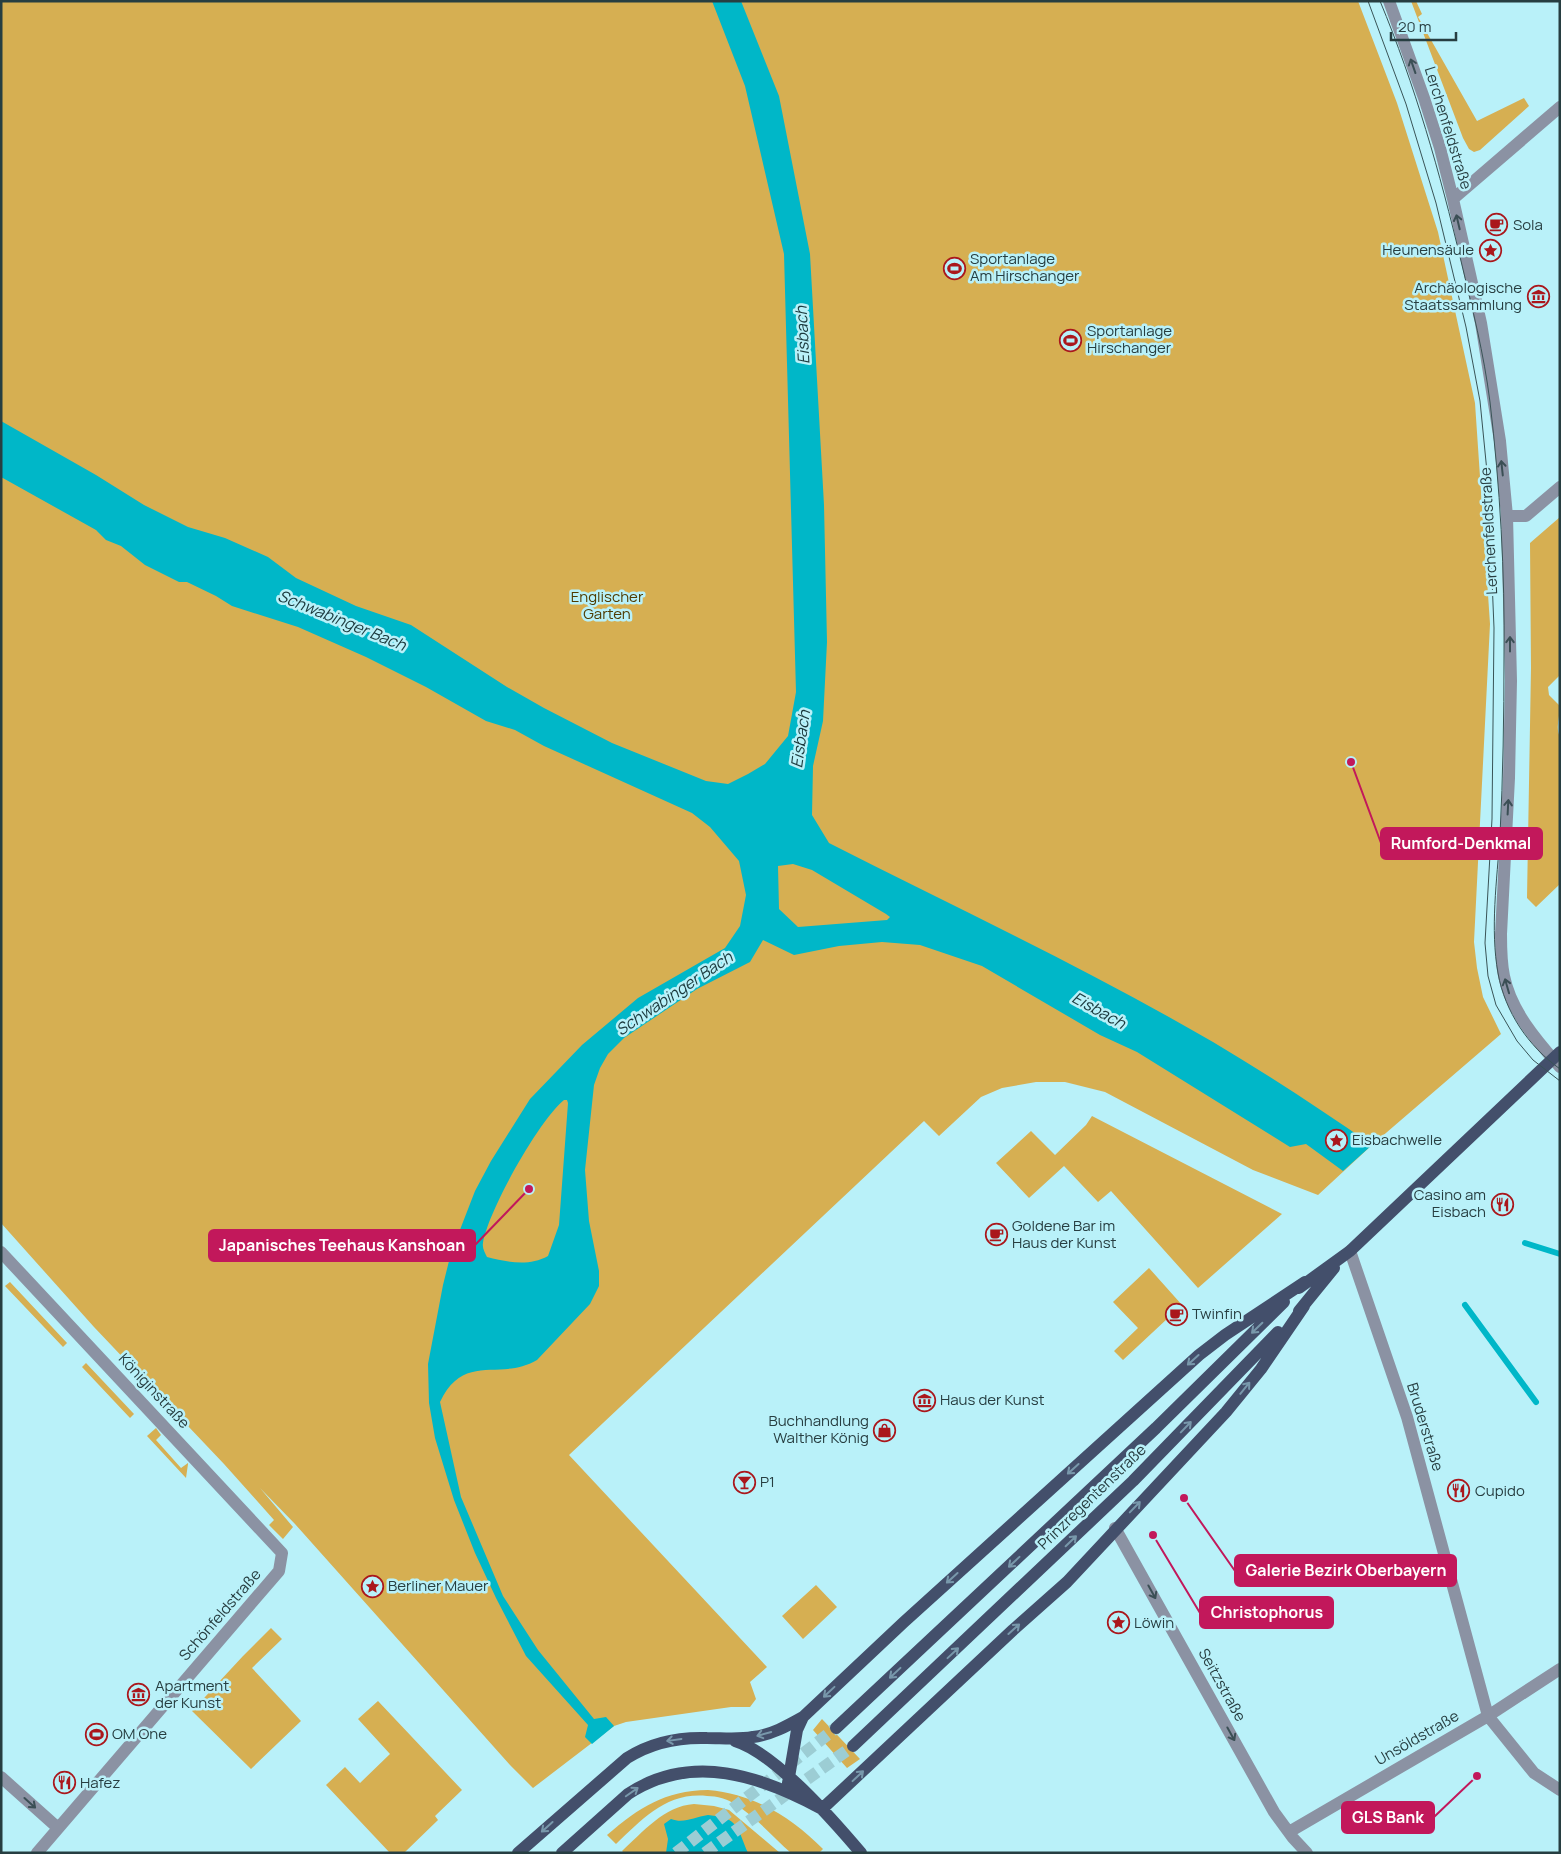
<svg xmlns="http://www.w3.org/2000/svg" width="1561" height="1854" viewBox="0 0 1561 1854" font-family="Manrope,sans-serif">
	<rect width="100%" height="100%" fill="#b9f1f9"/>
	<!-- green -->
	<path fill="#d6af52" d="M1,1H1358L1397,103L1438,232L1475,403L1490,624L1474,942L1477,968L1483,997L1501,1034L1372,1145L1318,1195L1253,1170L1105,1092L1065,1082H1036L1002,1088L981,1097L939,1136L924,1121L569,1455L767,1667L750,1682L756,1699L750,1707H731L626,1722L614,1726L533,1788L510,1765L295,1524L260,1488L293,1527L283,1539L269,1525L274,1520L224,1464L94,1327L1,1223Z
		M1411,1H1416L1422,14L1418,17L1477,121L1524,98L1529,106L1480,150L1474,152L1469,149L1463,138Z
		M1560,517V675L1548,687L1549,695L1560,706C1560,717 1555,727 1560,737V884L1536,907L1527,898L1531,668L1530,543Z
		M1092,1116L1282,1214L1198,1288L1111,1191L1098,1202L1064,1166L1029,1198L996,1163L1031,1131L1055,1155L1086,1125Z
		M1149,1268L1182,1305L1123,1360L1114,1351L1138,1328L1113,1302Z
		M10,1282L67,1343L63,1347L5,1286Z
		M86,1363L134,1414L130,1418L82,1367Z
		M156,1428L161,1435L156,1440L181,1468L188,1463V1464L186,1478L147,1436Z
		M816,1585L837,1607L803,1639L782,1616Z
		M271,1628L282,1639L252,1668L301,1721L251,1769L192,1711L243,1656Z
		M378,1701L462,1790L435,1816L438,1820L404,1853H390L326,1785L345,1767L360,1783L390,1754L358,1719Z
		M822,1719L860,1759L847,1768L813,1730Z
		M708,1790C754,1794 791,1817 823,1849L819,1853H791C773,1837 756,1817 736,1805C728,1799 717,1796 707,1796C666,1792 643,1819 616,1844L607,1835C640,1807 664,1791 708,1790Z
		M694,1804L714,1806L729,1810L780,1853H624L622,1851C643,1832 664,1806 694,1804Z"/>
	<!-- water -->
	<path fill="#00b7c8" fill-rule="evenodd" d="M712,1H741L779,96L810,254L824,505L827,642L823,721L813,766L812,815L829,843C957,908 1089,970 1213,1042C1267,1074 1320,1109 1372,1145L1343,1171L1306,1144L1290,1147L1137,1052L1100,1035L982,966L920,945L882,942L839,946L794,955L763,940L750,962L697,989L624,1038L608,1054L600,1068L594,1085L585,1170L589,1221L599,1271V1286L590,1304L537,1360C500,1382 464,1351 440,1402L461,1497L503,1596L538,1650L594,1719L606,1717L614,1726L592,1744L585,1737L588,1725L526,1656L496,1598L475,1553L454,1500L435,1438L429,1403L428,1364L443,1285L451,1253L475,1191L491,1161L530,1099L582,1045L638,998L725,948L740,926L746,895L739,861L710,827L692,813L544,746L515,730L486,721L426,687L366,657L298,627L232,606L216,596L187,582H179L145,565L121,546L106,540L96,530L1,477V421L96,475L144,505L188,527L225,538L268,557L296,578L356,606L411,625L507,687L544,708L612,743L706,781L728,784L748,774L765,764L788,736L796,692L784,254L745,86ZM793,864L812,870L886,914L890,917L887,920L798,927L779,909L778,866ZM564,1100H567L568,1103L559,1225L548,1256C528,1267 508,1262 487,1257C485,1253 482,1248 483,1243C488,1211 539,1120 564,1100Z
		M708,1815C740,1818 737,1828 748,1853H666L668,1839L664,1824L671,1819C684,1824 694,1817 708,1815Z"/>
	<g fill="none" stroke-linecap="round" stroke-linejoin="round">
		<!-- stream -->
		<path stroke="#00b7c8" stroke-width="6" d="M1525,1243L1560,1254
			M1465,1305L1536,1402"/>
		<!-- major-tunnel -->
		<path stroke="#9ccdd4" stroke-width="12" stroke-dasharray="12 6" stroke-linecap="butt" d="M676,1853L836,1728
			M705,1853L853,1746"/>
		<!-- minor -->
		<path stroke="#8b92a3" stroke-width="12" d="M1389,1L1424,98L1440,148L1453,199L1481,323L1500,441L1507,516L1511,681L1509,778L1501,934C1501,948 1501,962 1504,976C1511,1011 1537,1041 1560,1067
			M1453,199L1560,107
			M1507,516H1526L1560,487
			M1350,1251L1407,1417L1488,1716L1534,1773L1560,1790
			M1,1252L282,1553L279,1571L37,1853
			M1115,1528L1274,1812L1293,1838L1307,1853
			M1,1777L58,1828
			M1289,1832L1488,1716L1560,1669"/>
		<!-- major -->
		<path stroke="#434f6b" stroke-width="12" d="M1299,1288L1350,1251L1560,1052
			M1299,1311L1334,1268
			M836,1728L1156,1428L1284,1302
			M735,1741C775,1753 833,1820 861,1853
			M853,1746L1133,1481L1278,1332
			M788,1783L797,1730L803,1717
			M822,1809L1013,1630L1067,1582L1226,1412L1261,1369L1304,1306
			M518,1853L627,1758C652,1742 678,1737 707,1738C722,1738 738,1740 753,1737C771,1735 787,1726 803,1717L904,1622L1199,1355L1225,1335L1305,1282
			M562,1853L628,1794C692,1752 761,1776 822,1809"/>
		<!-- tram -->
		<path stroke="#395457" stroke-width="1" d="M1368,1L1406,104L1436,203L1466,327L1480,401L1488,482L1494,628L1492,819L1485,943L1488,976L1496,1005L1517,1041L1533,1060L1560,1081
			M1380,1C1415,85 1440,173 1461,261C1472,307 1484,354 1490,402C1500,487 1505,572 1504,657C1504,716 1503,776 1500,835C1497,880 1490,929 1498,973C1505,1012 1528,1046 1560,1069"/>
	</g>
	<!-- one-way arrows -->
	<defs><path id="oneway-shaft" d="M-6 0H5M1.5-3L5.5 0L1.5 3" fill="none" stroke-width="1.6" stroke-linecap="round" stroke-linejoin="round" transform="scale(1.25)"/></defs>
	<g stroke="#3b4f55">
		<use href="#oneway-shaft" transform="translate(1413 66) rotate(-109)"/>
		<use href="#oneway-shaft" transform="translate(1458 222) rotate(-103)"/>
		<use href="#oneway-shaft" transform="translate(1502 468) rotate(-96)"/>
		<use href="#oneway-shaft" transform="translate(1510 644) rotate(-90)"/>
		<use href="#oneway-shaft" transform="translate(1508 807) rotate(-87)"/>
		<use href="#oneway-shaft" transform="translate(1507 986) rotate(-106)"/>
		<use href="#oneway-shaft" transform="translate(1152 1592) rotate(61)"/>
		<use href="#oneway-shaft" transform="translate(1231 1734) rotate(61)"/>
		<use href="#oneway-shaft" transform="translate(30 1803) rotate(42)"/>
	</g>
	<g stroke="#7898ab">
		<use href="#oneway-shaft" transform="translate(1257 1328) rotate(136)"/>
		<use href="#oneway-shaft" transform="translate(1193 1360) rotate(138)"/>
		<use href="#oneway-shaft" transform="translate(1245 1388) rotate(-51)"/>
		<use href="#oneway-shaft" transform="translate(1186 1427) rotate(-46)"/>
		<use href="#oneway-shaft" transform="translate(1073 1469) rotate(138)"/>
		<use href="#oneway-shaft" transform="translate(1135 1507) rotate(-46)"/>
		<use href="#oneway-shaft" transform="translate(1071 1541) rotate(-44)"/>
		<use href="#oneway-shaft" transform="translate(1014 1562) rotate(137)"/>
		<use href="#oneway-shaft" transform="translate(952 1578) rotate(138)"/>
		<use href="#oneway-shaft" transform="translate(1014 1629) rotate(-42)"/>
		<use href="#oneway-shaft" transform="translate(953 1653) rotate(-43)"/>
		<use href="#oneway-shaft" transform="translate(895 1673) rotate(137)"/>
		<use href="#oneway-shaft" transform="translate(829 1692) rotate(137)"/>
		<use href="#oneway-shaft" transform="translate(764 1734) rotate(164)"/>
		<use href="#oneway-shaft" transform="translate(674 1740) rotate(172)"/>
		<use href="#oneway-shaft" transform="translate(858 1776) rotate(-43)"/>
		<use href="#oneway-shaft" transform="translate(632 1792) rotate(-35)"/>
		<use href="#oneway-shaft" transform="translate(547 1827) rotate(138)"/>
	</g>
	<!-- icons -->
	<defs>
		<symbol id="cafe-ring" viewBox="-11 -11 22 22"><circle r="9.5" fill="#b9f1f9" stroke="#aa171c" stroke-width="1.5"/><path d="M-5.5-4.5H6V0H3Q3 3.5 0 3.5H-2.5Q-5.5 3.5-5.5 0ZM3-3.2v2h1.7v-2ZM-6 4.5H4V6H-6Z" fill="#aa171c"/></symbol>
		<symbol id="sight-ring" viewBox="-11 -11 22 22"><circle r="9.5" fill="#b9f1f9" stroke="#aa171c" stroke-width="1.5"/><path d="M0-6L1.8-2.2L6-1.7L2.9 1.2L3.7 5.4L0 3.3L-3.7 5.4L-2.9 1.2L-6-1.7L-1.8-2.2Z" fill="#aa171c"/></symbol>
		<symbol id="stadium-ring" viewBox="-11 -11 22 22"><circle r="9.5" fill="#b9f1f9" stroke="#aa171c" stroke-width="1.5"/><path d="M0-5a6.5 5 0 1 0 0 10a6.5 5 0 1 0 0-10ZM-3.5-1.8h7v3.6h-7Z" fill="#aa171c"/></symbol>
		<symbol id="museum-ring" viewBox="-11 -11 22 22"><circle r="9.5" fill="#b9f1f9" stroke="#aa171c" stroke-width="1.5"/><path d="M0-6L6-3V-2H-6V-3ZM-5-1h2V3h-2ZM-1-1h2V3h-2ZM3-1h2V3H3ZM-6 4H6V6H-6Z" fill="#aa171c"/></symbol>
		<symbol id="restaurant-ring" viewBox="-11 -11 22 22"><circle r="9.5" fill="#b9f1f9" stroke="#aa171c" stroke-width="1.5"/><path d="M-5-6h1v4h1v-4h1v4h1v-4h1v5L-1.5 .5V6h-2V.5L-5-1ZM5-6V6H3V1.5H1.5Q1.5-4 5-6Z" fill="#aa171c"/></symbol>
		<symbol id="shop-ring" viewBox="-11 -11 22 22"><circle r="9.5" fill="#b9f1f9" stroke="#aa171c" stroke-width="1.5"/><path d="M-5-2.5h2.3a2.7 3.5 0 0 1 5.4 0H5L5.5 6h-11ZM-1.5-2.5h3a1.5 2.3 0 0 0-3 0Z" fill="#aa171c"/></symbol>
		<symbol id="bar-ring" viewBox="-11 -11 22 22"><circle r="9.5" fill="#b9f1f9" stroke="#aa171c" stroke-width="1.5"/><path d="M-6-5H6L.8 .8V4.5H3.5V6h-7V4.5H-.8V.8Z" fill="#aa171c"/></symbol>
	</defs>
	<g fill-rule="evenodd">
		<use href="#cafe-ring" x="1484" y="212" width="25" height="25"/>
		<use href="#sight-ring" x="1478" y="238" width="25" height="25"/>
		<use href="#stadium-ring" x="942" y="256" width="25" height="25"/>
		<use href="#museum-ring" x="1526" y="284" width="25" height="25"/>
		<use href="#stadium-ring" x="1058" y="328" width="25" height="25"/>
		<use href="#sight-ring" x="1324" y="1128" width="25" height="25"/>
		<use href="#restaurant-ring" x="1490" y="1192" width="25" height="25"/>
		<use href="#cafe-ring" x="984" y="1222" width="25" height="25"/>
		<use href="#cafe-ring" x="1164" y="1302" width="25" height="25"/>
		<use href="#museum-ring" x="912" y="1388" width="25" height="25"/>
		<use href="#shop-ring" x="872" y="1418" width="25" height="25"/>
		<use href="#bar-ring" x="732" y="1470" width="25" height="25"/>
		<use href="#restaurant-ring" x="1446" y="1478" width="25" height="25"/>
		<use href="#sight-ring" x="360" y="1574" width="25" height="25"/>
		<use href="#sight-ring" x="1106" y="1610" width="25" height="25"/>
		<use href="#museum-ring" x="126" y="1682" width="25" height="25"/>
		<use href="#stadium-ring" x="84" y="1722" width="25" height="25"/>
		<use href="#restaurant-ring" x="52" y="1770" width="25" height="25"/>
	</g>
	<g text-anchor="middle" stroke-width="5" stroke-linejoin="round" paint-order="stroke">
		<!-- street labels -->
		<g font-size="15" fill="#273e41" stroke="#b9f1f9">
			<text transform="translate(1448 128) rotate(73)" y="5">Lerchenfeldstraße</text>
			<text transform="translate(1489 531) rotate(-93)" y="5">Lerchenfeldstraße</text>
			<text transform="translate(154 1391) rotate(47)" y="5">Königinstraße</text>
			<text transform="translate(1425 1427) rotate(73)" y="5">Bruderstraße</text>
			<text transform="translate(1092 1497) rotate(-44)" y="5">Prinzregentenstraße</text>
			<text transform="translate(220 1615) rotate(-49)" y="5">Schönfeldstraße</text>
			<text transform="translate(1222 1685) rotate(61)" y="5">Seitzstraße</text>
			<text transform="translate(1417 1738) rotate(-30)" y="5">Unsöldstraße</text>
		</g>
		<!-- poi labels -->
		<g font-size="15" fill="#273e41" stroke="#b9f1f9" text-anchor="start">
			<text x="1513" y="230">Sola</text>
			<text x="1474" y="255" text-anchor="end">Heunensäule</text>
			<text x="970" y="264">Sportanlage<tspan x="970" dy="17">Am Hirschanger</tspan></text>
			<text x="1522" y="293" text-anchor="end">Archäologische<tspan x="1522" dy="17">Staatssammlung</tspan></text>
			<text x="1087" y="336">Sportanlage<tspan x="1087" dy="17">Hirschanger</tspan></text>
			<text x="1352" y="1145">Eisbachwelle</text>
			<text x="1486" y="1200" text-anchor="end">Casino am<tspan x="1486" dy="17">Eisbach</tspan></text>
			<text x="1012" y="1231">Goldene Bar im<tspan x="1012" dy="17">Haus der Kunst</tspan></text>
			<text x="1192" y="1319">Twinfin</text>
			<text x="940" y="1405">Haus der Kunst</text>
			<text x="869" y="1426" text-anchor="end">Buchhandlung<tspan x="869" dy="17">Walther König</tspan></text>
			<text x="760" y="1487">P1</text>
			<text x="1475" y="1496">Cupido</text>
			<text x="388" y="1591">Berliner Mauer</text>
			<text x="1134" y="1628">Löwin</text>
			<text x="155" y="1691">Apartment<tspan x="155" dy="17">der Kunst</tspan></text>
			<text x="112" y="1739">OM One</text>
			<text x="80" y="1788">Hafez</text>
		</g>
		<!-- park labels -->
		<g font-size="15" fill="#4f3b02" stroke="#b9f1f9">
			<text x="607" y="602">Englischer<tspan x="607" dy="17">Garten</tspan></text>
		</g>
		<!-- water labels -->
		<g font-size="16" font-style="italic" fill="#1b393d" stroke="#b9f1f9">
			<text transform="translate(802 335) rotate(-93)" y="6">Eisbach</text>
			<text transform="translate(342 620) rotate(22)" y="6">Schwabinger Bach</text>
			<text transform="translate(800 739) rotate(-82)" y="6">Eisbach</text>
			<text transform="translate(674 993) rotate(-34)" y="6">Schwabinger Bach</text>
			<text transform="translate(1099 1010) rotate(29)" y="6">Eisbach</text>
		</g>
	</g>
	<!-- callouts -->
	<path fill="none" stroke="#c2185b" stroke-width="2" d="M1351 762L1381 843M529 1189L475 1245M1184 1498L1235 1571M1153 1535L1200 1613M1477 1776L1434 1817"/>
	<g fill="#c2185b" stroke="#b9f1f9" stroke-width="2">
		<circle cx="1351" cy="762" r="5"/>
		<circle cx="529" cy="1189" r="5"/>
		<circle cx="1184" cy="1498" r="5"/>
		<circle cx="1153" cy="1535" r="5"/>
		<circle cx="1477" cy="1776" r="5"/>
	</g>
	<g fill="#c2185b" stroke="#c2185b" stroke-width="2">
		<rect x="1381" y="828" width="161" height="31" rx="5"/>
		<rect x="209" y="1230" width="266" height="31" rx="5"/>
		<rect x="1235" y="1555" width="221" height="31" rx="5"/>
		<rect x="1200" y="1597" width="133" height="31" rx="5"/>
		<rect x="1342" y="1802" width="92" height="31" rx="5"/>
	</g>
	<g font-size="16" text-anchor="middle" font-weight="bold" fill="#fff">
		<text x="1461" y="849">Rumford-Denkmal</text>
		<text x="342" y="1251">Japanisches Teehaus Kanshoan</text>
		<text x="1346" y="1576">Galerie Bezirk Oberbayern</text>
		<text x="1267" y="1618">Christophorus</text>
		<text x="1388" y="1823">GLS Bank</text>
	</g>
	<!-- border -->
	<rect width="1561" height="1854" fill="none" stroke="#273e41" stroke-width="5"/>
	<!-- scale -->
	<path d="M1391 32v8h65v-8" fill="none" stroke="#273e41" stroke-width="2.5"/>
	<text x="1398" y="32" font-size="15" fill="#273e41" stroke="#b9f1f9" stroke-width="4" paint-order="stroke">20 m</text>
</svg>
